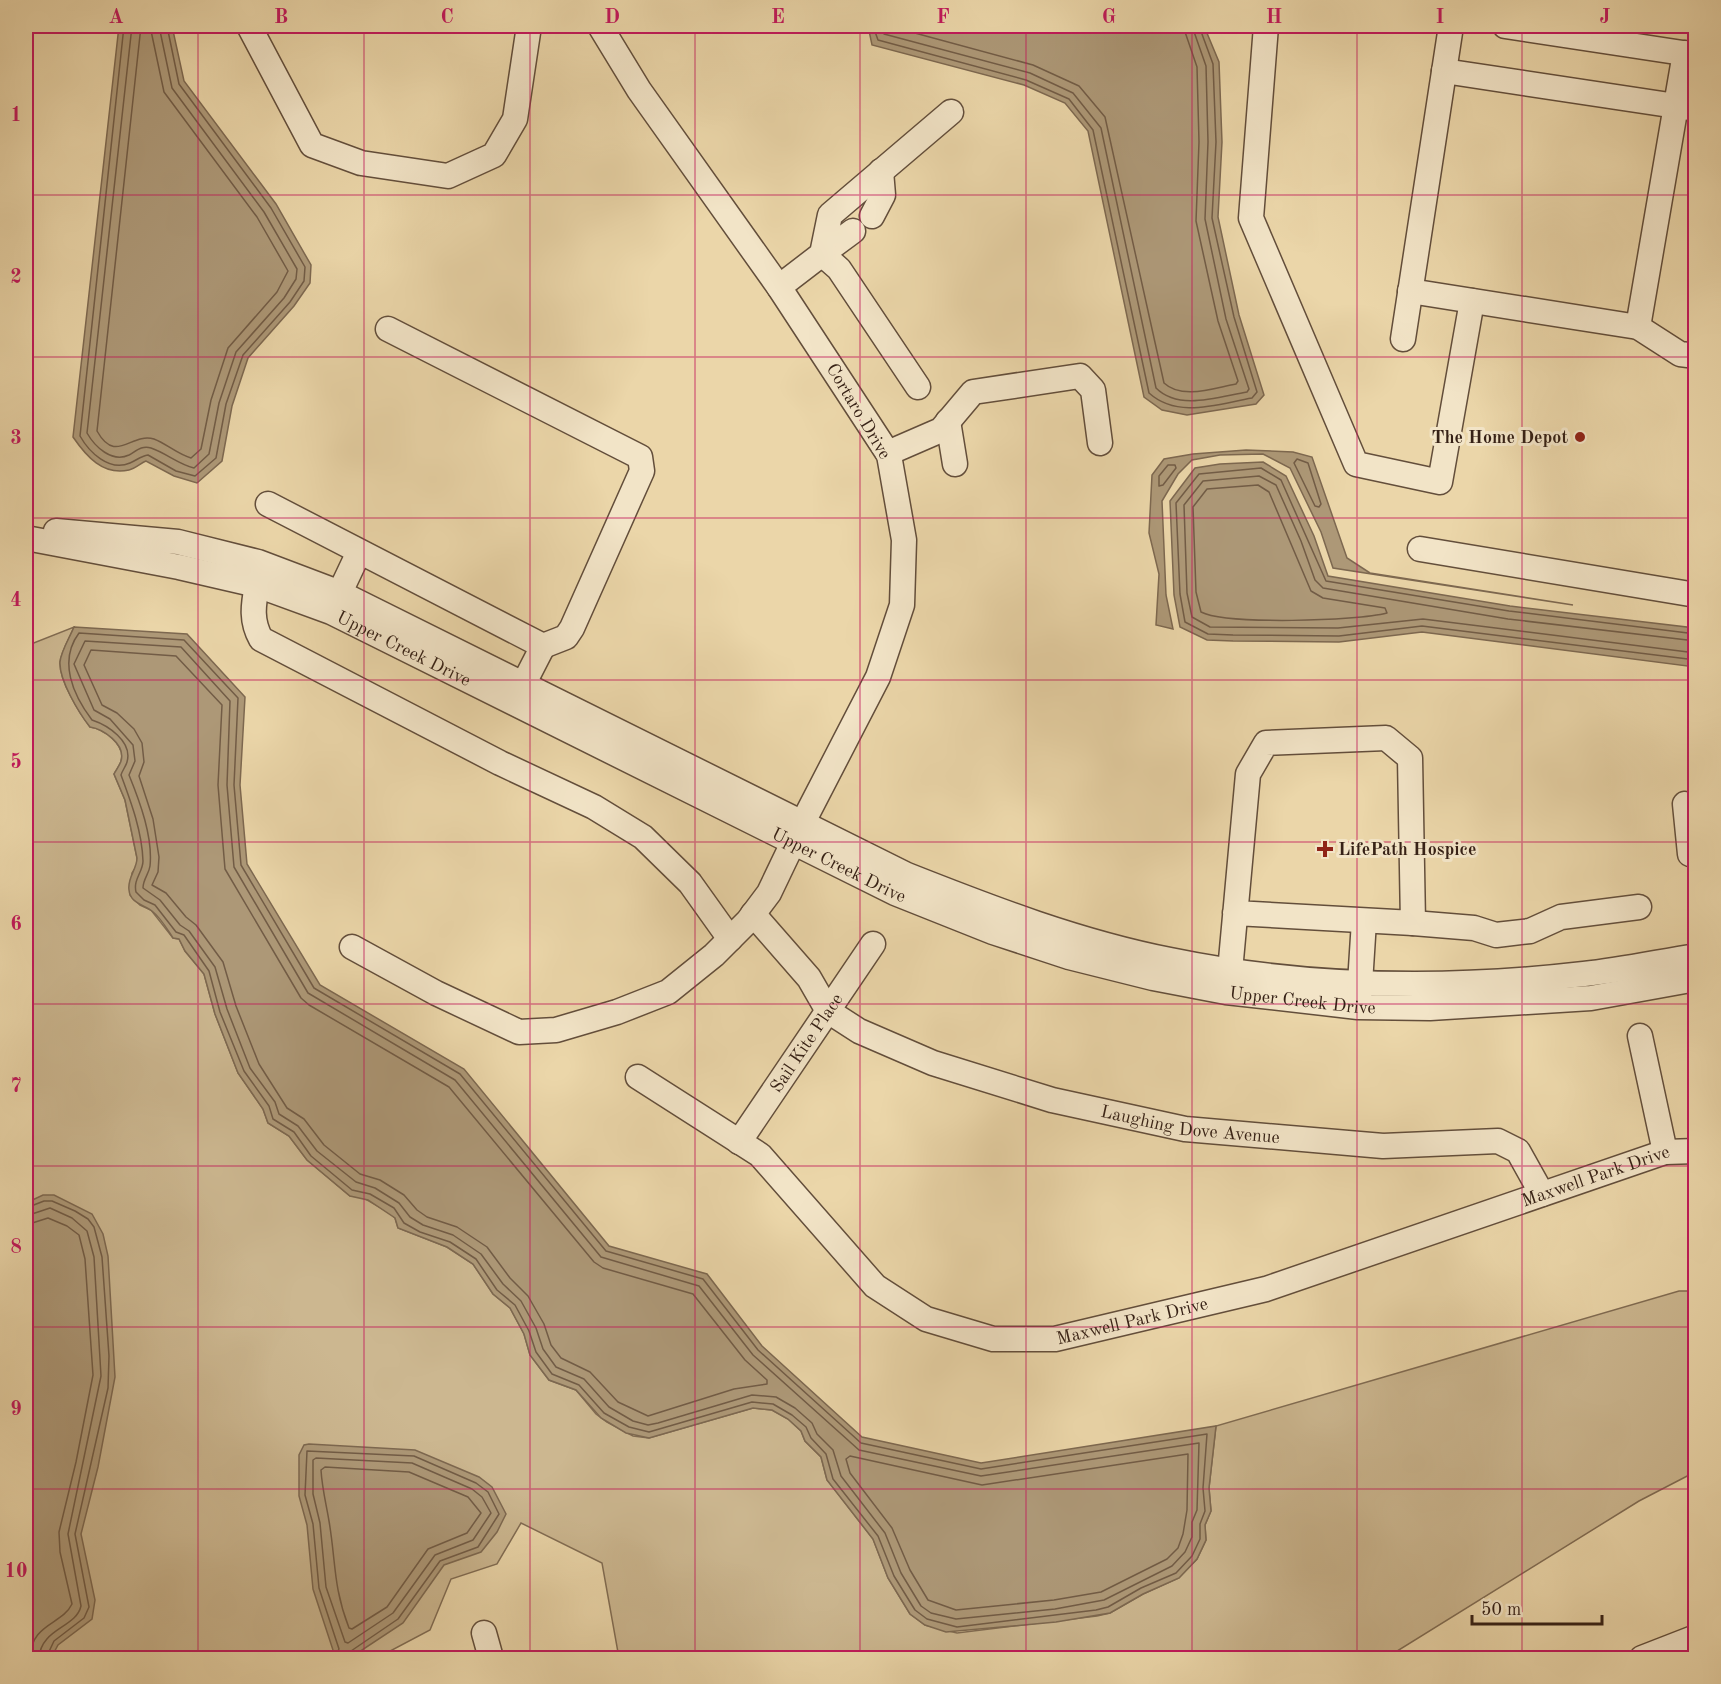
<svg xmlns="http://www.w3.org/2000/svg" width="1721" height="1684" viewBox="0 0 1721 1684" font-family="'Old Standard TT',serif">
	<rect width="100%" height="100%" fill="#ebd6a9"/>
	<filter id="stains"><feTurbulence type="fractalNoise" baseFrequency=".00333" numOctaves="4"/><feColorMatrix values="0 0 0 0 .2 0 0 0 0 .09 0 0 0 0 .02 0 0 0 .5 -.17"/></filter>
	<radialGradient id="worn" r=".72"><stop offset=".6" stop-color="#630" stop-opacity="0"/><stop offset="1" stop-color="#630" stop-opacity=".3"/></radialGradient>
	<!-- green -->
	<path fill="#ccb790" stroke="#816c53" stroke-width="1.5" d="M74,627C70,637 61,652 60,662C59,680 79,713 90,727C103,729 126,744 121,761C120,765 116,770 114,774L125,800L137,858V866L132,873L130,895L140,905L151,910L173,938L179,939L185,951L204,974L215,1014L238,1073L263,1109L268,1123L289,1136L307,1160L350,1196L362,1197L390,1213L395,1218L398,1228L447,1247L473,1264L493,1294L510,1308L524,1334L530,1355L549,1380L576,1390L596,1414L607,1422L633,1436L649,1438L753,1408L772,1410L788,1419L801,1431L805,1441L821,1457L827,1480L873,1539L888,1578L910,1614L925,1625L957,1633L1097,1616L1110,1613L1143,1594L1179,1578L1197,1559L1206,1540L1205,1525L1211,1511L1209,1488L1216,1426L1679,1291H1695V1472L1639,1501L1386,1658H619L602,1563L521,1523L497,1564L451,1579L430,1630L377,1658H26V646Z"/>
	<!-- water -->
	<path fill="#ad9877" stroke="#7d6850" stroke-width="1.5" d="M119,26H172L184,81L276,204L311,265L310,283L294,306L248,358L232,406L222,461L197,483L174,476L146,461C141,463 135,469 129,470C103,476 86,456 73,437Z
		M868,26H1204L1219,62L1222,142L1218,217L1239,315L1264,395L1256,404L1187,415L1162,410L1144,397L1088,131L1065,103L1024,85L872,45Z
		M1246,450L1293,452L1312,457L1347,558L1370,573L1573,605L1333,568L1321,532L1290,468L1263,454L1220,455L1192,460L1178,474L1162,501L1166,595L1173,629L1156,625L1159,574L1149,533L1152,475L1164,459L1193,454Z
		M1263,462L1286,476L1314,536L1328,576L1510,606L1695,628V667L1422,632L1339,642L1233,641L1207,640L1180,627L1174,595L1170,501L1195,468L1220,464Z
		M74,627L187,634L245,697L240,785L247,864L320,985L464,1069L609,1246L707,1274L762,1346L862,1437L981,1463L1216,1426L1209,1488L1211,1511L1205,1525L1206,1540L1197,1559L1179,1578L1143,1594L1110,1613L1056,1622L946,1632L925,1625L910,1614L888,1578L873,1539L827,1480L821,1457L805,1441L801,1431L788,1419L772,1410L753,1408L649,1438L626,1433L601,1418L576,1390L549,1380L530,1355L524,1334L510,1308L493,1294L473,1264L447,1247L398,1228L395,1218L368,1200L350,1196L307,1160L289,1136L268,1123L263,1109L238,1073L215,1014L204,974L185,951L179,939L173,938C167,929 161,918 152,911C144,905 130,903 129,890C127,878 137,869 137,858L125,800L114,774C116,770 120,765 121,761C126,744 103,729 90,727C79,713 59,680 60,662C61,651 70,637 74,627Z
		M43,1195H54L92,1214L103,1234L108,1256L115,1377L98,1467L81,1534L95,1600L92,1619L58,1645L51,1658H26V1203Z
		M309,1444L415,1450L479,1477L492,1487L506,1514L497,1532L481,1552L444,1565L403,1623L350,1658H327L333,1650L313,1589L307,1525L299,1496V1455L304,1445Z"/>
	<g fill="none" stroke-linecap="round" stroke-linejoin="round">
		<!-- shore -->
		<path stroke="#725c46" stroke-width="1.5" d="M124,26L80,436C89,452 109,472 130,463C137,460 141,456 148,455L176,471L195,476L216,458L226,404L243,355L290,302L304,281L305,267L271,208L179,84L167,26
			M132,26L87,433C95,447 112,463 129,455C136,451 142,445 151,448C166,453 178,464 194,468L209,454L219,403L236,352L284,298L296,279L297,269L264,212L172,88L159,26
			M141,26L97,431C116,465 131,432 154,439C167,444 177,454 191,458L201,449L211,400L228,348L277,292L288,271L257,217L164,92L150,26
			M873,26L878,40L1026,80L1069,99L1093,130L1149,393C1178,419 1217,404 1252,398L1257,392L1234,317L1212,218L1216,142L1213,64L1199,26
			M880,26L884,34L1030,73L1073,93L1101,128L1156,388C1179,411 1218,397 1247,392L1249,389L1226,319L1205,219L1208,142L1206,66L1192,26
			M889,26L1033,65L1079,86L1105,117L1164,383C1182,400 1214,388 1236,384L1238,381L1218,321L1196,221L1199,142L1197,67L1183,26
			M1297,459L1308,463L1321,504L1319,507L1315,506L1294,463Z
			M1175,465L1176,468L1163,485L1159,486V476L1168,465Z
			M1258,485L1269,492L1311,591L1323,598L1385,608L1387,613C1357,621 1226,625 1201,612L1196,592L1193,507L1207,489Z
			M79,633L184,640L238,698L234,785L241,865L314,988L460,1074L606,1251L703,1279L758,1350L861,1443L981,1469L1207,1434L1203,1488L1205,1511L1200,1524V1539L1192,1556L1176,1573L1141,1588L1108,1607L1096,1610L957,1627L927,1619L915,1610L894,1576L878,1536L833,1479L826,1454L811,1438L806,1427L792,1415L773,1404L752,1402L649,1432L629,1427L604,1413L579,1385L552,1374L536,1352L529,1331L515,1305L497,1290L476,1259L450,1242L420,1232L404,1223L394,1208L370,1194L352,1190L311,1156L294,1132L273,1119L269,1106L244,1071L220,1012L209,971L184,935L176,932L155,905L144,900L136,892C133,879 143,872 143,861C142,831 131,802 121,775C122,771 126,766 127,762C133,741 107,725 92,720C73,695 58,661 79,633Z
			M1696,634L1509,611L1326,581L1281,480L1261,468L1199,474L1176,503L1180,594L1185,622L1208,634L1233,635L1339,636L1422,626L1696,660
			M85,641L181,647L230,701L227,785L234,867L308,993L455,1080L601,1257L699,1286L753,1355L859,1450L981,1476L1199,1443L1197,1510L1192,1522V1537L1185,1552L1172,1566L1104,1600L1055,1609L956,1619L931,1613L921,1606L901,1573L885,1533L841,1476L833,1450L817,1434L812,1423L795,1408L776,1397L752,1395L658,1423L648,1425L633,1421L609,1407L584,1379L556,1367L543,1349L536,1328L521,1301L503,1284L481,1254L453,1235L423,1225L410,1217L399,1203L375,1188L356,1182L317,1151L298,1126L279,1114L275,1102L250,1068L227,1009L215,967L189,931L180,925L160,900L143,888C143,879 149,874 150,866C153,837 140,802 129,775L135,761L133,745L110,719L94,710L74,664Z
			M1696,641L1508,619L1323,588L1315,580L1301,541L1276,485L1259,476L1203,481L1184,505L1187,593L1192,617L1210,627L1338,628L1423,619L1696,653
			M91,650L176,656L222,705L218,785L225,869L301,998L309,1005L449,1087L594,1262L603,1268L693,1294L745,1360L767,1380V1384L734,1389L648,1416L618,1402L590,1372L561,1358L551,1345L544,1324L528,1296L510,1278L487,1247L457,1227L427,1217L417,1210L404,1195L380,1180L360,1174L324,1145L304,1119L287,1108L259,1064L236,1006L223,962L196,925L186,917L166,893L152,885L158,872L159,857L153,819L139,776L144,762L142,743L134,729L117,713L102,705L84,665Z
			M26,1208L44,1201H52L75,1211L88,1219L94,1227L102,1257L109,1356L108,1388L75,1534L89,1607L84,1618L54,1641L46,1658
			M26,1216L50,1208L72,1218L87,1231L94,1257L101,1376L68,1534L81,1606C76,1628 41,1628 39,1658
			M26,1225L48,1218L67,1226L79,1235L85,1259L93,1375L76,1462L59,1532L60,1552L72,1604C62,1625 31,1623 30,1658
			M1188,1454L1187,1510L1183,1534L1178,1548L1167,1559L1101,1592L1054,1600L956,1610L928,1600L910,1570L892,1528L850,1473L846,1459L850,1456L982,1485Z
			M316,1458L412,1463L472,1489L482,1497L491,1513L473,1540L435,1555L393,1613L348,1643L345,1642L326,1587L320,1523L313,1494V1460Z
			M325,1467L409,1472L468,1497L481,1513L467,1533L428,1549L387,1607L352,1629L349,1628C333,1587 336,1562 329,1521C326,1503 322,1488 321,1470Z
			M334,1658L339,1649L319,1588L313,1524L305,1495L307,1451L414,1456L476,1483L488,1492L499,1514L478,1547L440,1561L398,1619L351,1651L348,1658"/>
		<defs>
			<g id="minor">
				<path d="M249,26L312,145L361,163L448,176L494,155L515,119L529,26"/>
				<path d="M1266,26L1251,218L1356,464L1440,482L1472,301"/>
				<path d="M1505,26L1696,55"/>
				<path d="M1444,71L1696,109"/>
				<path d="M872,216L883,195L881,171"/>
				<path d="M853,231L822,254L839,269L918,387"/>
				<path d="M779,287L822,254L830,215L951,112"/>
				<path d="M1410,291L1638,327L1680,354L1696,356"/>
				<path d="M1638,327L1685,53"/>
				<path d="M388,329L640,457L642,471L572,628L566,637L543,646"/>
				<path d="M1403,339L1451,26"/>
				<path d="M948,421L955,464"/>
				<path d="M888,453L941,430L973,392L1080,376L1093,390L1100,443"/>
				<path d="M268,504L543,646L524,683"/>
				<path d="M56,531L178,542L258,562L340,593L907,875C993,909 1079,942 1170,960C1306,988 1446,990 1584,974C1621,970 1658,962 1696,956"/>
				<path id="s1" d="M26,538L179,567L257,585L331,612L895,893L993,932L1069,957L1153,978L1226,992L1358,1007L1430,1008L1591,998L1696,979"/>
				<path d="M1420,549L1696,595"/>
				<path d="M257,585C253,606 251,621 261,639L500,763L594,807L643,837L690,883L730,939"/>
				<path d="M333,607L359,552"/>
				<path d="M1685,804L1690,854L1696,856"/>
				<path id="s2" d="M753,914L809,978L828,1011L859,1031L933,1063L1052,1100L1185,1129L1383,1146L1498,1141L1518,1151L1542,1194"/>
				<path d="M1413,923L1474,928L1496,935L1530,931L1561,917L1639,907"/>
				<path d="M352,947L436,993L519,1032L556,1030L617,1012L668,992L714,955L748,921L769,893L802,824L878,677L902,605L904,540L889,455L779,287L639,90L600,26"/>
				<path d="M1230,971L1248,774L1266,743L1386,738L1410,758L1413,923L1235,913"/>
				<path d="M1359,999L1364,921"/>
				<path d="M1640,1036L1665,1152"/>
				<path id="s3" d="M638,1077L760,1155L875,1286L926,1319L993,1339H1055L1266,1289L1665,1152L1696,1151"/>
				<path id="s4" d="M739,1142L873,944"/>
				<path d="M484,1633L491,1658"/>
				<path d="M1642,1658L1696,1637"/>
			</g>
		</defs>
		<!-- minor casing -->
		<use href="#minor" stroke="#634e3b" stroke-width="27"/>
		<!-- minor -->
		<use href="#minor" stroke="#f2e4c7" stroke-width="24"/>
	</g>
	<!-- grid -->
	<path fill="none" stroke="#c2185b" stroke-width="1.5" stroke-opacity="0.55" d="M198,26V1658M364,26V1658M530,26V1658M695,26V1658M860,26V1658M1026,26V1658M1192,26V1658M1357,26V1658M1522,26V1658M26,195H1696M26,357H1696M26,518H1696M26,680H1696M26,842H1696M26,1004H1696M26,1166H1696M26,1327H1696M26,1489H1696"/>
	<!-- markers -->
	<g fill="#8f2418" stroke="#f2e4c7" stroke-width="2">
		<circle cx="1580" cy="437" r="6"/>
		<path d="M1322 840h6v6h6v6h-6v6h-6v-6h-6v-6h6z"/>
	</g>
	<g text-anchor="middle" stroke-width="6" stroke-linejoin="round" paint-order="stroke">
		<!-- street labels -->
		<g font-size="18" fill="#362116" stroke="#f2e4c7">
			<text transform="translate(859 411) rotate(59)" y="6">Cortaro Drive</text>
			<text dy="6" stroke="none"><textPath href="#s1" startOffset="396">Upper Creek Drive</textPath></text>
			<text dy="6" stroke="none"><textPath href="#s1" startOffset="882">Upper Creek Drive</textPath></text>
			<text dy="6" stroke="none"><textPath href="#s1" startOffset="1368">Upper Creek Drive</textPath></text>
			<text dy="6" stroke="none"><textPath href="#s4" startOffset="120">Sail Kite Place</textPath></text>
			<text dy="6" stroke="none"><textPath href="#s2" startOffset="506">Laughing Dove Avenue</textPath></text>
			<text dy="6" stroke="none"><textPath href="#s3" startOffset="1077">Maxwell Park Drive</textPath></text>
			<text dy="6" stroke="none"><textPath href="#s3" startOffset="591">Maxwell Park Drive</textPath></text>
		</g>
		<!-- poi labels -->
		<g font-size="18" font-weight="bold" fill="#362116" stroke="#f2e4c7" text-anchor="end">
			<text x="1568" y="443">The Home Depot</text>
			<text x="1338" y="855" text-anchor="start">LifePath Hospice</text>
		</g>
	</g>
	<!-- margin -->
	<rect width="1721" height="1684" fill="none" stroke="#ebd6a9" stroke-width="66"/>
	<!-- scale -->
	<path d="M1472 1615v9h130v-9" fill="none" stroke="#362116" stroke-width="3"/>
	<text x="1481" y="1615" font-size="18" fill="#362116" stroke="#f2e4c7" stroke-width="4.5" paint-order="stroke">50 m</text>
	<rect x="33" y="33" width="1655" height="1618" fill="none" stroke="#c2185b" stroke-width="2"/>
	<g font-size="20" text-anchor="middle" font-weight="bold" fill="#c2185b">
		<text x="116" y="23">A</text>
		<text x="281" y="23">B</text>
		<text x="447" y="23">C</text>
		<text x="612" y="23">D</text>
		<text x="778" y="23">E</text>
		<text x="943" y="23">F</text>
		<text x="1109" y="23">G</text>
		<text x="1274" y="23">H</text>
		<text x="1440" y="23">I</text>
		<text x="1605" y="23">J</text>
		<text x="16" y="121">1</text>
		<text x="16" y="283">2</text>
		<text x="16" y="444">3</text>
		<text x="16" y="606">4</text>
		<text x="16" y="768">5</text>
		<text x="16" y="930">6</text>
		<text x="16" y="1092">7</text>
		<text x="16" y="1253">8</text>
		<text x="16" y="1415">9</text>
		<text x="16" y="1577">10</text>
	</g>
	<rect width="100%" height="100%" filter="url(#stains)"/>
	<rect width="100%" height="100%" fill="url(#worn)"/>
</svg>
